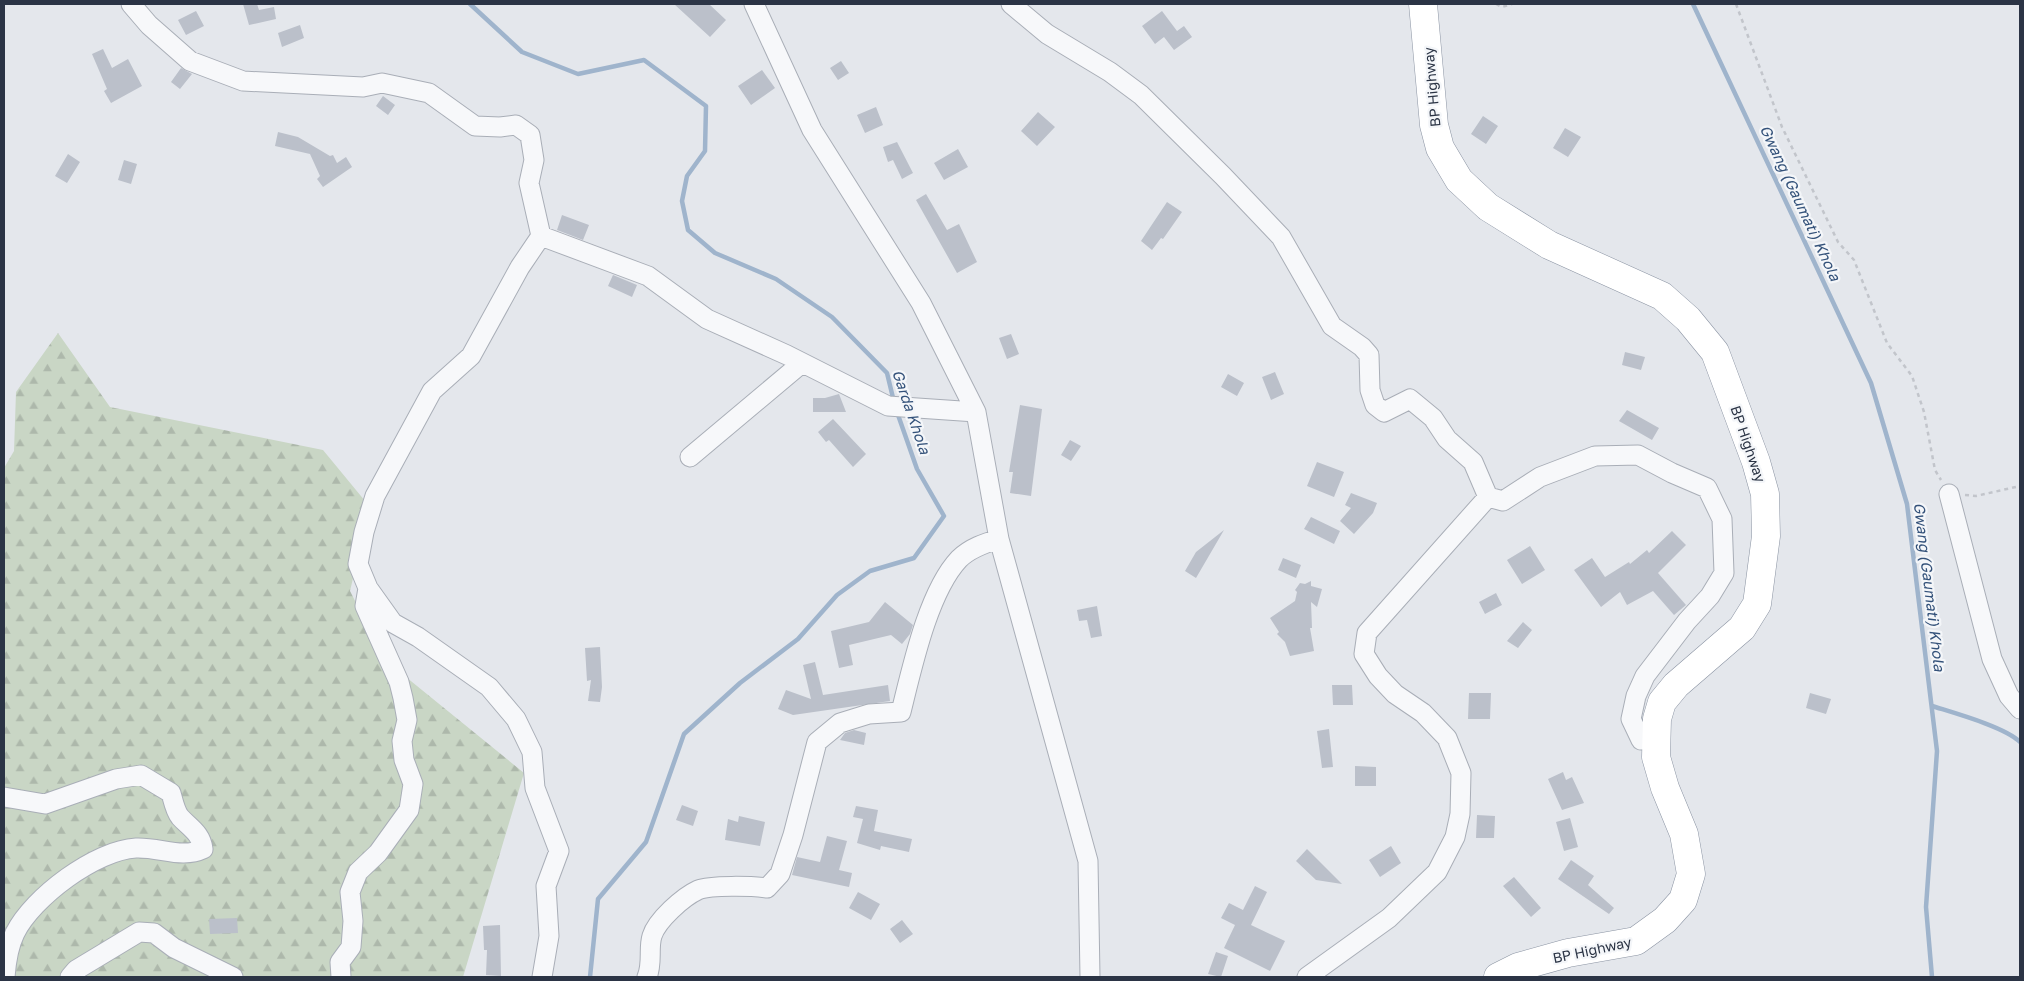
<svg xmlns="http://www.w3.org/2000/svg" width="2024" height="981" viewBox="0 0 2024 981" font-family="'Golos Text',sans-serif">
	<defs>
		<pattern id="forest-firs" width="22" height="20" patternUnits="userSpaceOnUse" patternTransform="scale(1.25)"><rect width="22" height="20" fill="#c9d6c5"/><path d="M5 1l3.5 6h-7zM16 11l3.5 6h-7z" fill="#adb8ab"/></pattern>
	</defs>
	<rect width="100%" height="100%" fill="#e4e7ec"/>
	<!-- forest -->
	<path fill="url(#forest-firs)" d="M58,333L110,407L323,450L370,507L350,591L385,660L524,773L463,977H4V468L14,451L16,392Z"/>
	<g fill="none" stroke-linecap="round" stroke-linejoin="round">
		<!-- stream -->
		<path stroke="#9fb4cc" stroke-width="4.5" d="M470,4L522,52L578,74L644,60L706,106L705,151L687,176L682,201L688,230L715,253L776,279L832,317L887,373L894,402
			M1693,4L1871,383L1907,504L1937,751L1926,907L1932,977
			M1932,706C1954,713 2005,727 2020,742
			M590,977L598,899L646,842L684,734L740,683L798,639L837,595L870,571L914,558L944,516L917,469L897,412"/>
	</g>
	<!-- building -->
	<path fill="#bbc0ca" d="M243,4H257L259,10L274,7L276,19L249,25Z
		M674,4H709L726,20L710,37Z
		M196,11L204,26L186,35L178,20Z
		M1162,11L1177,31L1184,26L1192,37L1174,50L1164,37L1155,44L1142,26Z
		M300,25L304,38L282,47L278,33Z
		M103,49L112,68L128,59L142,86L111,103L104,91L107,89L92,54Z
		M841,61L849,73L838,80L830,68Z
		M181,68L192,74L180,89L171,82Z
		M762,70L775,88L751,105L738,86Z
		M383,96L395,105L388,115L376,106Z
		M876,107L883,125L865,133L857,115Z
		M1038,112L1055,127L1037,146L1021,131Z
		M1483,116L1498,126L1486,144L1471,134Z
		M1565,128L1581,137L1568,157L1553,148Z
		M278,132L298,137L330,156L333,155L337,163L346,157L352,167L323,187L317,179L320,176L310,154L275,146Z
		M897,142L913,173L902,179L893,160L888,162L883,147Z
		M958,149L968,167L944,180L934,163Z
		M68,154L80,162L67,183L55,176Z
		M124,160L137,164L131,184L118,180Z
		M926,194L947,230L959,224L977,262L957,273L916,200Z
		M1167,202L1182,212L1163,239L1161,238L1152,250L1141,241Z
		M562,215L589,225L583,240L557,230Z
		M613,275L637,285L632,297L608,286Z
		M1011,334L1019,354L1007,359L999,338Z
		M1625,352L1645,357L1641,370L1622,365Z
		M1275,372L1284,394L1271,400L1262,377Z
		M1228,374L1244,383L1237,396L1221,387Z
		M839,394L846,412H813V398H825Z
		M1020,405L1042,409L1031,496L1010,493L1013,472H1009Z
		M1627,410L1659,428L1652,440L1619,421Z
		M833,419L866,454L853,467L829,440L826,442L818,432Z
		M1070,440L1081,446L1071,461L1061,455Z
		M1317,462L1344,472L1334,497L1307,486Z
		M1351,493L1377,503L1373,513L1354,534L1340,521L1351,508L1345,505Z
		M1311,517L1340,531L1334,544L1304,529Z
		M1224,530L1196,578L1185,571L1196,552Z
		M1672,531L1686,545L1658,573L1686,605L1674,615L1653,591L1627,605L1620,592L1601,607L1574,570L1592,558L1605,577L1629,562L1630,564L1647,550L1649,553Z
		M1530,546L1545,570L1522,584L1507,560Z
		M1283,558L1301,565L1296,578L1278,570Z
		M1311,581V586L1322,589L1317,607L1311,602L1312,628H1310L1314,651L1290,656L1285,642L1277,634L1279,632L1270,618L1295,601L1297,592L1295,590L1300,583L1305,584Z
		M1496,593L1502,605L1485,614L1479,602Z
		M885,602L913,625L910,634L902,644L891,635L849,645L853,665L839,668L831,631L869,622Z
		M1097,606L1102,636L1091,638L1087,620L1079,621L1077,610Z
		M1523,622L1532,630L1518,648L1507,641Z
		M600,647L602,687L600,702L588,701L591,680L587,681L585,648Z
		M815,662L823,695L888,685L890,701L793,715L778,709L786,690L811,699L803,665Z
		M1332,685H1352L1353,705H1333Z
		M1469,693H1491L1490,719H1468Z
		M1810,693L1831,699L1826,714L1806,708Z
		M1329,729L1333,767L1322,768L1317,731Z
		M854,730L866,733L864,745L840,740L845,733Z
		M1355,766L1376,767V786H1355Z
		M1563,772L1566,780L1572,777L1584,803L1562,810L1548,779Z
		M682,805L698,811L693,826L676,820Z
		M856,806L878,810L874,831L912,839L909,852L881,846L880,850L857,843L863,819L853,817Z
		M1477,815L1495,816L1494,838H1476Z
		M739,816L765,822L760,846L725,840L728,819L738,822Z
		M1570,818L1578,847L1564,851L1556,822Z
		M827,836L847,841L839,870L852,873L849,887L792,875L797,857L820,862Z
		M1391,846L1401,863L1380,877L1369,860Z
		M1307,849L1342,884L1316,880L1296,861Z
		M1571,860L1594,876L1588,885L1614,908L1609,914L1558,879Z
		M1514,877L1541,908L1531,917L1503,886Z
		M1255,886L1267,892L1251,925L1285,941L1270,971L1224,948L1235,925L1221,918L1229,903L1243,910Z
		M858,892L880,904L871,920L849,908Z
		M237,918L238,933L210,934L209,919Z
		M902,920L913,934L900,943L890,929Z
		M500,925L501,976L486,975L487,950H484L483,926Z
		M1216,952L1228,956L1221,977L1208,974Z"/>
	<g fill="none" stroke-linecap="round" stroke-linejoin="round">
		<defs>
			<path id="minor" d="M131,4L149,25L190,61L243,81L363,87L382,83L429,93L475,126L500,127L516,125L530,135L534,160L529,183L541,236L648,276L707,319L787,355L888,406L976,412L921,303L812,130L754,4
				M1011,4L1047,34L1110,72L1141,95L1223,176L1281,237L1332,326L1362,347L1369,355L1370,390L1375,405L1384,412L1410,399L1433,418L1447,439L1473,462L1488,497
				M541,236L520,267L471,356L432,391L375,496L364,532L358,564L368,588L393,623L418,637L489,687L516,719L532,752L535,788L559,851L546,886L549,936L542,977
				M976,412L999,539L1088,861L1090,977
				M690,457L802,363
				M1949,494L1992,659L2009,696L2020,709
				M4,797L45,804L116,779L141,775L171,793C173,800 175,811 180,817C190,828 201,833 203,849C182,859 160,847 136,848C96,850 33,897 15,933C9,945 6,964 5,977
				M70,977L76,970L139,932L154,933L174,948L233,977
				M341,977L340,962L351,947L353,921L350,892L358,872L378,853L409,810L413,784L404,760L402,741L407,720L403,698L399,682L365,606L368,588
				M647,977C653,963 648,949 652,936C657,920 683,897 698,890C711,885 752,886 767,888L780,874L793,835L817,742L840,723L869,714L901,712C912,668 928,592 959,559C970,548 985,543 999,539
				M1307,977L1389,918L1437,872L1455,837L1460,814L1461,773L1447,738L1423,713L1395,694L1378,676L1364,654L1367,633L1488,497L1503,501L1540,477L1595,456L1638,455L1672,473L1707,488L1722,519L1724,573L1710,596L1687,621L1645,676L1636,696L1631,719L1641,740L1655,736"/>
			<path id="highway" d="M1423,4L1434,125L1440,148L1459,180L1488,207L1549,245L1662,296L1688,319L1715,352L1756,462L1765,494L1766,536L1757,604L1742,628L1676,685L1662,702L1657,719L1656,757L1665,788L1684,834L1691,874L1683,900L1665,920L1636,941L1568,953L1518,967L1498,977"/>
		</defs>
		<!-- minor casing -->
		<use href="#minor" stroke="#a9aeb7" stroke-width="21"/>
		<!-- highway casing -->
		<use href="#highway" stroke="#8b94a3" stroke-width="29"/>
		<!-- path -->
		<path stroke="#c2c5cb" stroke-width="2.5" stroke-dasharray="4 4" stroke-linecap="butt" d="M1496,4L1502,7L1512,4
			M1736,4L1782,127L1838,242L1854,260L1887,343L1912,376L1924,412L1935,470L1941,480
			M1965,495L1976,496L2020,486"/>
		<!-- minor -->
		<use href="#minor" stroke="#f7f8fa" stroke-width="19"/>
		<!-- highway -->
		<use href="#highway" stroke="#fff" stroke-width="28"/>
	</g>
	<g text-anchor="middle" stroke-width="4.5" stroke-linejoin="round" paint-order="stroke">
		<!-- street labels -->
		<g font-size="14" fill="#2b3445" stroke="#f4f6f9">
			<text transform="translate(1432 87) rotate(-95)" y="5">BP Highway</text>
			<text transform="translate(1748 444) rotate(71)" y="5">BP Highway</text>
			<text transform="translate(1592 950) rotate(-12)" y="5">BP Highway</text>
		</g>
		<!-- water labels -->
		<g font-size="15" font-style="italic" fill="#34527a" stroke="#f4f6f9">
			<text transform="translate(1800 203) rotate(65)" y="5">Gwang (Gaumati) Khola</text>
			<text transform="translate(911 412) rotate(71)" y="5">Garda Khola</text>
			<text transform="translate(1929 587) rotate(83)" y="5">Gwang (Gaumati) Khola</text>
		</g>
	</g>
	<!-- border -->
	<rect width="2024" height="981" fill="none" stroke="#2b3445" stroke-width="10"/>
</svg>
